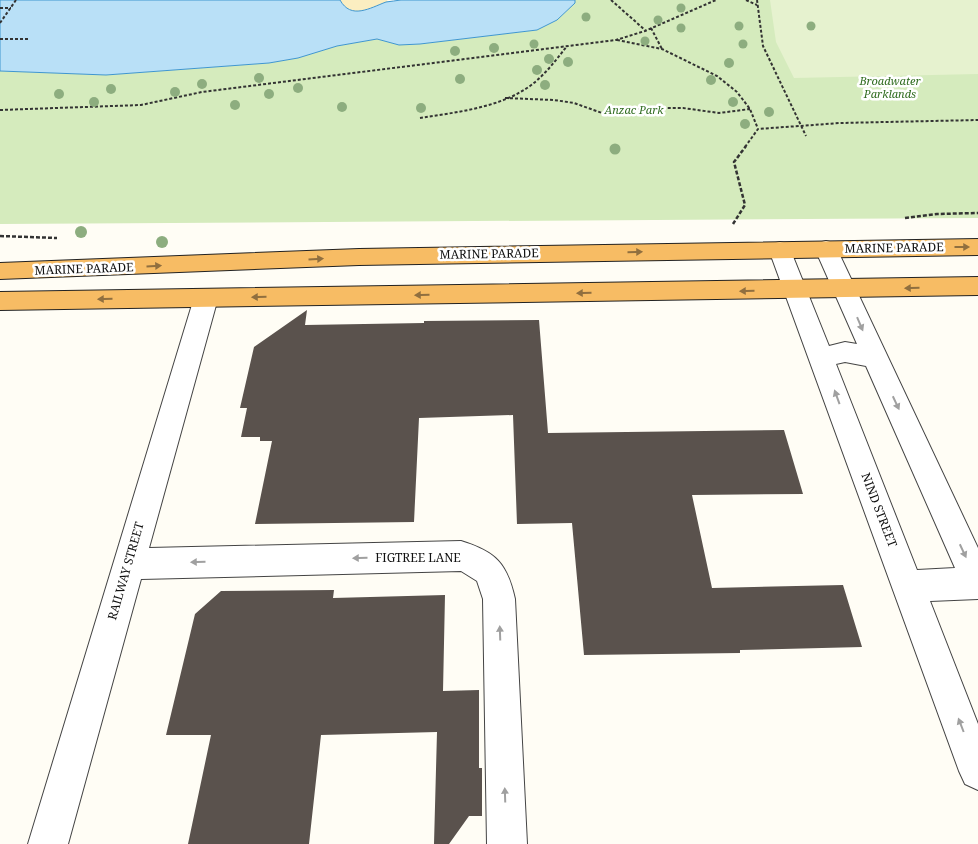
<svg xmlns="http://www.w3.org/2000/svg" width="978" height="844" viewBox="0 0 978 844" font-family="'Noto Serif',serif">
	<rect width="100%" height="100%" fill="#fffdf5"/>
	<!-- green -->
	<path fill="#d5ebbd" d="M575,0H978V218L0,224V71L106,75L269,63L298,58L337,46L377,39L399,45L420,44L537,30L557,20L575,3Z"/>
	<!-- sand -->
	<path fill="#fbeec1" d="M340,0H387L388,2C372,9 351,20 340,0Z"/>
	<!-- pitch -->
	<path fill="#e6f2cf" d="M770,0H978V74L794,78L776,42Z"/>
	<!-- water -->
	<path fill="#b9e0f7" stroke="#3f96cf" d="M0,0H340C351,20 370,8 386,2C391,1 396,1 401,0H575V3L557,20L537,30L420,44L399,45L377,39L337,46L298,58L269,63L106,75L0,71Z"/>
	<!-- building -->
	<path fill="#5a524d" d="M307,310L305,325L424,323V321L539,320L548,433L784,430L803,494L692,495L712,588L843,585L862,647L740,650V653L584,655L572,523L517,524L513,415L419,418L414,522L255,524L272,441H260V437H241L247,408H240L254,347Z
		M334,590L333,598L445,595L443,691L479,690V768H482V816H469L449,844H434L437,732L321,735L309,844H188L211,735H166L195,614L221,591Z"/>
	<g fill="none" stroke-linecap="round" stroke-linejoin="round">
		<defs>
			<path id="minor" d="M206,289L215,292L218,298L149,548L461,541C496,552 507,563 515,599L527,844H487L483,599L477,581L461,571L141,579L68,844H28L194,298L197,292Z"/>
			<path id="tertiary" d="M826,241L834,243L837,249L978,548V599L930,601L978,724V790L965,784L959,771L769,250L772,244L780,242L788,244L829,346L845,342L857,344L815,249L818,243ZM845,362L866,366L955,568L917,570L836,364Z"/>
			<path id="trunk" d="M978,239V255L359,265L0,279V263L359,249Z
				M978,277V295L0,310V292Z"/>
		</defs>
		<!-- minor casing -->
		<use href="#minor" stroke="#444" stroke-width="2"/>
		<!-- tertiary casing -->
		<use href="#tertiary" stroke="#444" stroke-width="2"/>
		<!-- trunk casing -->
		<use href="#trunk" stroke="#222" stroke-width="2"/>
		<!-- path-far1 -->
		<path stroke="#333" stroke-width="2" stroke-dasharray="3 2" stroke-linecap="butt" d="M611,0L645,30
			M746,0L757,5
			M757,0L763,46L806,136
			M0,8H11
			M0,23L16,0
			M651,28L662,49
			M0,39H28
			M617,40L662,49L717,76L737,92L750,109L758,129
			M505,98L554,100L574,103L602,113L649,108H683L719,113L750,109
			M0,110L141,105L202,92L616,40L645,31L716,0
			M420,118C457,112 499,108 530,86C545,75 556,60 567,46
			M745,147L758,129L840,123L978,120"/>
		<!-- path -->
		<path stroke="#333" stroke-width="2.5" stroke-dasharray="4 2" stroke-linecap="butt" d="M905,218L937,214L978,213
			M733,224L745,205L734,162L746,146
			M0,236L57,238"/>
		<!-- minor -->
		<use href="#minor" fill="#fff" fill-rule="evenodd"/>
		<!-- tertiary -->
		<use href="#tertiary" fill="#fff" fill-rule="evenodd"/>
		<!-- trunk -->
		<use href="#trunk" fill="#f7bc64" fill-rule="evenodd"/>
	</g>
	<!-- trees -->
	<g fill="#8dad7f">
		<circle cx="681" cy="8" r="4.5"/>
		<circle cx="586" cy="17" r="4.5"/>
		<circle cx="658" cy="20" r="4.5"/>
		<circle cx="739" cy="26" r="4.5"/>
		<circle cx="811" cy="26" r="4.5"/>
		<circle cx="681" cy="28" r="4.5"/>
		<circle cx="645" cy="41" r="4.5"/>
		<circle cx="534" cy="44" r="4.5"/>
		<circle cx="743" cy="44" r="4.5"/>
		<circle cx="494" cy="48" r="5"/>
		<circle cx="455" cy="51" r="5"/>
		<circle cx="549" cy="59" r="5"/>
		<circle cx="568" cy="62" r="5"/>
		<circle cx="729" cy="63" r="5"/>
		<circle cx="537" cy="70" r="5"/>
		<circle cx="259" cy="78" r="5"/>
		<circle cx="460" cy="79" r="5"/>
		<circle cx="711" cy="80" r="5"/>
		<circle cx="202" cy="84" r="5"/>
		<circle cx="545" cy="85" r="5"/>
		<circle cx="298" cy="88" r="5"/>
		<circle cx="111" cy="89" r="5"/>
		<circle cx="175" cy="92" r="5"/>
		<circle cx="59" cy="94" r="5"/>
		<circle cx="269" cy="94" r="5"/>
		<circle cx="94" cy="102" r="5"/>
		<circle cx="733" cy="102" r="5"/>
		<circle cx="235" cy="105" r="5"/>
		<circle cx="342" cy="107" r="5"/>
		<circle cx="421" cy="108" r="5"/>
		<circle cx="769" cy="112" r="5"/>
		<circle cx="745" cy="124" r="5"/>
		<circle cx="615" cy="149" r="5.5"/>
		<circle cx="81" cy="232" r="6"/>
		<circle cx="162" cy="242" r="6"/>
	</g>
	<!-- one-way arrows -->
	<defs><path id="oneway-solid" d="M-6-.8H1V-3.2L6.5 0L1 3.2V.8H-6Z" transform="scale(1.25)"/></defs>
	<g fill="#906f3f">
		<use href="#oneway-solid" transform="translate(962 247)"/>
		<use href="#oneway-solid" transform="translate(635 252) rotate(-1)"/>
		<use href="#oneway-solid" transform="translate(316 259) rotate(-3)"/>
		<use href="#oneway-solid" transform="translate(154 266) rotate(-3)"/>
		<use href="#oneway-solid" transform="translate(912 288) rotate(179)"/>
		<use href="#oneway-solid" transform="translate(747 291) rotate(179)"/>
		<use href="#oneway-solid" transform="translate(584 293) rotate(179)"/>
		<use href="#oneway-solid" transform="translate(422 295) rotate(179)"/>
		<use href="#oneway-solid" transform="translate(259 297) rotate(179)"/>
		<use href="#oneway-solid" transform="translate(105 299) rotate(179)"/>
	</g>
	<g fill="#a0a0a0">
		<use href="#oneway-solid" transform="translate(860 324) rotate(67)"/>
		<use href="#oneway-solid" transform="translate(837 397) rotate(-110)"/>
		<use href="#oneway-solid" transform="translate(896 403) rotate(65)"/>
		<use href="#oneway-solid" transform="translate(963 551) rotate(65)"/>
		<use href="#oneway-solid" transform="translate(360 558) rotate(179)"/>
		<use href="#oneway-solid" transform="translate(198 562) rotate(179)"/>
		<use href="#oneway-solid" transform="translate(500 633) rotate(-92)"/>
		<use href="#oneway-solid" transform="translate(961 725) rotate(-111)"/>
		<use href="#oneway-solid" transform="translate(505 795) rotate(-92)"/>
	</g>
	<g text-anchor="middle" stroke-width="5" stroke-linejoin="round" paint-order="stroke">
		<!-- far-park labels -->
		<g font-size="11" font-style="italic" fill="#2f6b1f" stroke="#fff">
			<text x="890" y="85">Broadwater<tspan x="890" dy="13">Parklands</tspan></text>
			<text x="634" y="114">Anzac Park</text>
		</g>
		<!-- street labels -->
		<g font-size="12" fill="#111" stroke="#fff">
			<text transform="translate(894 248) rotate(-1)" y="4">MARINE PARADE</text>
			<text transform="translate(489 254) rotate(-1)" y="4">MARINE PARADE</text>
			<text transform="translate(84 269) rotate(-2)" y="4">MARINE PARADE</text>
			<text transform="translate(879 510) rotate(69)" y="4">NIND STREET</text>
			<text x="418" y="562">FIGTREE LANE</text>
			<text transform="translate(126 571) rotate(-74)" y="4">RAILWAY STREET</text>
		</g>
	</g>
</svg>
